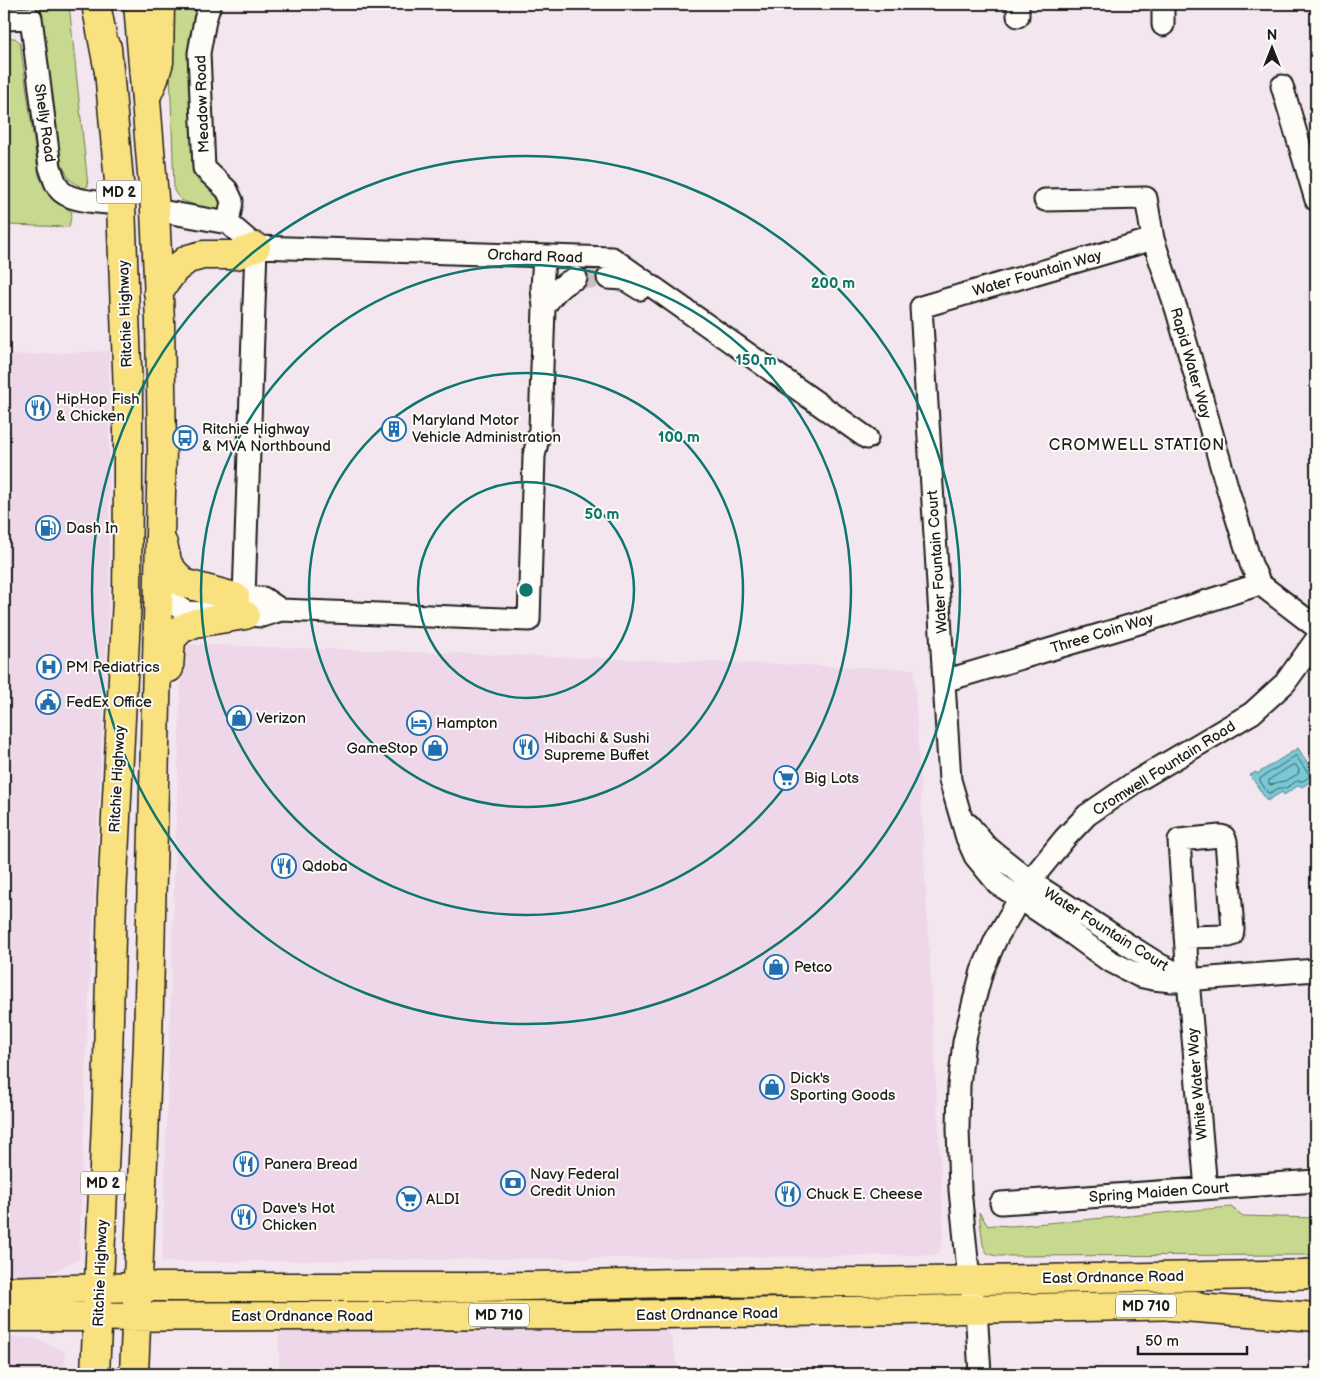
<svg xmlns="http://www.w3.org/2000/svg" width="1320" height="1378" viewBox="0 0 1320 1378" font-family="'Balsamiq Sans',sans-serif">
	<rect width="100%" height="100%" fill="#f4e6ee"/>
	<filter id="ink" filterUnits="userSpaceOnUse"><feTurbulence type="fractalNoise" baseFrequency=".02" numOctaves="2"/><feDisplacementMap in="SourceGraphic" scale="10" xChannelSelector="R" yChannelSelector="G"/><feConvolveMatrix kernelMatrix="1 2 1 2 8 2 1 2 1" color-interpolation-filters="sRGB"/></filter>
	<g filter="url(#ink)">
		<!-- built -->
		<path fill="#edd7e8" d="M109,351V593L87,1041L79,1259L42,1277H4V356Z
			M182,644L914,669L944,1233L938,1255L162,1262Z
			M661,1322L671,1336L679,1374H279V1325Z
			M4,1337L34,1338L65,1351L64,1374H4Z"/>
		<!-- green -->
		<path fill="#c7d98e" stroke="#727a55" d="M40,4H69L88,186L83,188L70,180L61,163L56,134Z
			M171,4H200L189,37L194,173L198,181L224,194L226,210L202,208L181,200L174,191L170,68Z
			M4,38H15L20,43L39,176C49,194 55,200 72,212L69,227L8,225H4Z
			M1231,1207L1243,1216L1316,1218V1255L996,1256L987,1253L983,1245L979,1212L988,1226L993,1225L1012,1226Z"/>
		<!-- water -->
		<path fill="#79c8d5" stroke="#54838b" d="M1298,748L1316,776V778L1302,787L1299,785L1284,795L1282,792L1267,801L1250,775L1256,772L1257,774Z"/>
		<g fill="none" stroke-linecap="round" stroke-linejoin="round">
			<!-- shore -->
			<path stroke="#416166" stroke-width="1" d="M1296,756L1309,774V777L1303,781H1297L1286,788H1279L1270,793H1268L1260,781V779Z
				M1293,765H1296L1299,770L1298,774L1285,781L1278,782L1271,785L1269,784V780Z"/>
			<!-- minor-tunnel -->
			<path stroke="#c9bec4" stroke-width="21" stroke-dasharray="21 11" stroke-linecap="butt" d="M576,278H608"/>
			<defs>
				<path id="minor" d="M210,4L205,20L199,53L204,168L227,190L232,201L228,223
					M1163,4V25
					M1018,16V4
					M4,19L31,18L50,167C53,175 55,186 62,192C74,202 105,203 121,204
					M1282,86L1316,200
					M1045,200L1146,198L1153,239L1177,311L1228,490L1251,564L1260,584L1316,627
					M155,210L228,223L256,247L612,258L867,438
					M1153,239L921,307L950,780L967,838L975,856L998,884L1067,930L1108,960L1139,976L1153,979L1172,981L1316,970
					M608,278L624,279L640,289
					M544,307C553,294 561,284 576,278
					M230,597L263,598L281,610
					M244,597L256,247
					M170,601L186,612L262,616L281,610L529,620L534,456L540,429L544,307L542,289L544,256
					M944,681L1139,623L1260,584
					M969,825L985,845L1030,881L1122,941L1160,965L1186,977
					M1185,937L1229,936L1232,935L1233,929L1226,841L1224,837L1220,836L1179,840L1187,964L1189,991L1206,1189
					M1001,1203L1316,1181
					M980,1374L976,1309L969,1280L960,1190L958,1128L959,1085L964,1042L974,1001L982,971L996,939L1030,881L1065,838L1087,815L1135,782L1252,713L1285,683L1316,640"/>
				<path id="major" d="M158,292L175,269L188,259L203,255H236L256,247
					M163,544L168,565L183,583L235,597
					M169,668L171,639L181,629L195,623L245,615
					M4,1291L138,1287H476L678,1283L866,1282L1316,1274
					M4,1317L606,1315L1195,1305
					M95,1374L107,1099L112,897L127,598L128,486V394L121,204L107,48
					M134,1374L148,1042L162,450L160,322L155,210L138,4"/>
				<path id="highway" d="M96,4L109,72
					M146,97L154,79L159,62L160,4
					M1294,1275L1316,1273
					M1170,1306L1316,1317"/>
			</defs>
			<!-- minor casing -->
			<use href="#minor" stroke="#1c1c1c" stroke-width="25"/>
			<!-- major casing -->
			<use href="#major" stroke="#1c1c1c" stroke-width="31"/>
			<!-- highway casing -->
			<use href="#highway" stroke="#1c1c1c" stroke-width="31"/>
			<!-- minor -->
			<use href="#minor" stroke="#fdfcf7" stroke-width="21"/>
			<!-- major -->
			<use href="#major" stroke="#fae180" stroke-width="28"/>
			<!-- highway -->
			<use href="#highway" stroke="#fae180" stroke-width="28"/>
		</g>
	</g>
	<!-- distance rings -->
	<g fill="none" stroke="#0f766e" stroke-width="2.5">
		<circle cx="526" cy="590" r="108"/>
		<circle cx="526" cy="590" r="217"/>
		<circle cx="526" cy="590" r="325"/>
		<circle cx="526" cy="590" r="434"/>
	</g>
	<!-- icons -->
	<defs>
		<symbol id="restaurant-ring" viewBox="-11 -11 22 22"><circle r="9.5" fill="#fdfcf7" stroke="#1f6fb2" stroke-width="1.5"/><path d="M-5-6h1v4h1v-4h1v4h1v-4h1v5L-1.5 .5V6h-2V.5L-5-1ZM5-6V6H3V1.5H1.5Q1.5-4 5-6Z" fill="#1f6fb2"/></symbol>
		<symbol id="building-ring" viewBox="-11 -11 22 22"><circle r="9.5" fill="#fdfcf7" stroke="#1f6fb2" stroke-width="1.5"/><path d="M-4-6H4V6H1V3H-1V6H-4ZM-2.5-4.3h1.7v1.8h-1.7ZM.8-4.3h1.7v1.8H.8ZM-2.5-1h1.7V.8h-1.7ZM.8-1h1.7V.8H.8Z" fill="#1f6fb2"/></symbol>
		<symbol id="bus-ring" viewBox="-11 -11 22 22"><circle r="9.5" fill="#fdfcf7" stroke="#1f6fb2" stroke-width="1.5"/><path d="M-5-6H5V4H4V6H2V4H-2V6H-4V4H-5ZM-3.5-4V0h7V-4ZM-3.5 1.2v1.5H-2V1.2ZM2 1.2v1.5H3.5V1.2Z" fill="#1f6fb2"/></symbol>
		<symbol id="fuel-ring" viewBox="-11 -11 22 22"><circle r="9.5" fill="#fdfcf7" stroke="#1f6fb2" stroke-width="1.5"/><path d="M-5.5-6h7V0h2V4h1.3V-2.5L3-4.5l.8-.8L6-3V5H2.5V1h-1V6h-7ZM-4.2-4.7v3.2H.2V-4.7Z" fill="#1f6fb2"/></symbol>
		<symbol id="hospital-ring" viewBox="-11 -11 22 22"><circle r="9.5" fill="#fdfcf7" stroke="#1f6fb2" stroke-width="1.5"/><path d="M-5-5h3v3.5h4V-5h3V5h-3V1.5h-4V5h-3Z" fill="#1f6fb2"/></symbol>
		<symbol id="civic-ring" viewBox="-11 -11 22 22"><circle r="9.5" fill="#fdfcf7" stroke="#1f6fb2" stroke-width="1.5"/><path d="M-.6-6.5H3V-4.5H.6V-3L4-1V1h2V6H-6V1h2V-1L-.6-3ZM-1.2 2.5V6h2.4V2.5Z" fill="#1f6fb2"/></symbol>
		<symbol id="shop-ring" viewBox="-11 -11 22 22"><circle r="9.5" fill="#fdfcf7" stroke="#1f6fb2" stroke-width="1.5"/><path d="M-5-2.5h2.3a2.7 3.5 0 0 1 5.4 0H5L5.5 6h-11ZM-1.5-2.5h3a1.5 2.3 0 0 0-3 0Z" fill="#1f6fb2"/></symbol>
		<symbol id="hotel-ring" viewBox="-11 -11 22 22"><circle r="9.5" fill="#fdfcf7" stroke="#1f6fb2" stroke-width="1.5"/><path d="M-6-4.5h1.5V1H6V5H4.5V3h-9V5H-6ZM-4 0a1.8 1.8 0 1 1 3.6 0ZM.5 0V-2.5h3Q6-2.5 6 0Z" fill="#1f6fb2"/></symbol>
		<symbol id="supermarket-ring" viewBox="-11 -11 22 22"><circle r="9.5" fill="#fdfcf7" stroke="#1f6fb2" stroke-width="1.5"/><path d="M-6-5.5h2.5l.6 2H6L4.5 2H-2.5L-4.4-4H-6ZM-1.5 3.2a1.3 1.3 0 1 0 .1 0ZM3 3.2a1.3 1.3 0 1 0 .1 0Z" fill="#1f6fb2"/></symbol>
		<symbol id="bank-ring" viewBox="-11 -11 22 22"><circle r="9.5" fill="#fdfcf7" stroke="#1f6fb2" stroke-width="1.5"/><path d="M-6-4H6V4H-6ZM0-2.3a2.3 2.3 0 1 0 0 4.6a2.3 2.3 0 1 0 0-4.6Z" fill="#1f6fb2"/></symbol>
	</defs>
	<g fill-rule="evenodd">
		<use href="#restaurant-ring" x="24" y="394" width="28" height="28"/>
		<use href="#building-ring" x="380" y="415" width="28" height="28"/>
		<use href="#bus-ring" x="171" y="424" width="28" height="28"/>
		<use href="#fuel-ring" x="34" y="514" width="28" height="28"/>
		<use href="#hospital-ring" x="35" y="653" width="28" height="28"/>
		<use href="#civic-ring" x="34" y="688" width="28" height="28"/>
		<use href="#shop-ring" x="225" y="704" width="28" height="28"/>
		<use href="#hotel-ring" x="405" y="709" width="28" height="28"/>
		<use href="#restaurant-ring" x="512" y="733" width="28" height="28"/>
		<use href="#shop-ring" x="421" y="734" width="28" height="28"/>
		<use href="#supermarket-ring" x="772" y="764" width="28" height="28"/>
		<use href="#restaurant-ring" x="270" y="852" width="28" height="28"/>
		<use href="#shop-ring" x="762" y="953" width="28" height="28"/>
		<use href="#shop-ring" x="758" y="1073" width="28" height="28"/>
		<use href="#restaurant-ring" x="232" y="1150" width="28" height="28"/>
		<use href="#bank-ring" x="499" y="1169" width="28" height="28"/>
		<use href="#restaurant-ring" x="774" y="1180" width="28" height="28"/>
		<use href="#supermarket-ring" x="395" y="1185" width="28" height="28"/>
		<use href="#restaurant-ring" x="230" y="1203" width="28" height="28"/>
	</g>
	<g text-anchor="middle" stroke-width="4" stroke-linejoin="round" paint-order="stroke">
		<!-- shield labels -->
		<g fill="#fdfcf7" stroke="#605f5e" stroke-width="1">
			<rect x="96.5" y="180.5" width="45" height="23" rx="4"/>
			<rect x="80.5" y="1171.5" width="45" height="23" rx="4"/>
			<rect x="1116" y="1294.5" width="60" height="23" rx="4"/>
			<rect x="469" y="1303.5" width="60" height="23" rx="4"/>
		</g>
		<g font-size="14" font-weight="bold" fill="#1c1c1c">
			<text x="119" y="197">MD 2</text>
			<text x="103" y="1188">MD 2</text>
			<text x="1146" y="1311">MD 710</text>
			<text x="499" y="1320">MD 710</text>
		</g>
		<!-- street labels -->
		<g font-size="15" fill="#1c1c1c" stroke="#fdfcf7">
			<text transform="translate(202 104) rotate(-92)" y="5">Meadow Road</text>
			<text transform="translate(45 123) rotate(82)" y="5">Shelly Road</text>
			<text transform="translate(535 256) rotate(2)" y="5">Orchard Road</text>
			<text transform="translate(1037 273) rotate(-16)" y="5">Water Fountain Way</text>
			<text transform="translate(125 314) rotate(-92)" y="5">Ritchie Highway</text>
			<text transform="translate(1191 363) rotate(74)" y="5">Rapid Water Way</text>
			<text transform="translate(937 562) rotate(-94)" y="5">Water Fountain Court</text>
			<text transform="translate(1102 633) rotate(-17)" y="5">Three Coin Way</text>
			<text transform="translate(1164 768) rotate(-32)" y="5">Cromwell Fountain Road</text>
			<text transform="translate(117 779) rotate(-87)" y="5">Ritchie Highway</text>
			<text transform="translate(1106 929) rotate(32)" y="5">Water Fountain Court</text>
			<text transform="translate(1197 1084) rotate(-95)" y="5">White Water Way</text>
			<text transform="translate(1159 1192) rotate(-4)" y="5">Spring Maiden Court</text>
			<text transform="translate(100 1273) rotate(-88)" y="5">Ritchie Highway</text>
			<text transform="translate(1113 1277) rotate(-1)" y="5">East Ordnance Road</text>
			<text transform="translate(707 1314) rotate(-1)" y="5">East Ordnance Road</text>
			<text x="302" y="1321">East Ordnance Road</text>
		</g>
		<!-- poi labels -->
		<g font-size="15" fill="#1c1c1c" stroke="#fdfcf7" text-anchor="start">
			<text x="56" y="404">HipHop Fish<tspan x="56" dy="17">&amp; Chicken</tspan></text>
			<text x="412" y="425">Maryland Motor<tspan x="412" dy="17">Vehicle Administration</tspan></text>
			<text x="202" y="434">Ritchie Highway<tspan x="202" dy="17">&amp; MVA Northbound</tspan></text>
			<text x="66" y="533">Dash In</text>
			<text x="66" y="672">PM Pediatrics</text>
			<text x="66" y="707">FedEx Office</text>
			<text x="256" y="723">Verizon</text>
			<text x="436" y="728">Hampton</text>
			<text x="544" y="743">Hibachi &amp; Sushi<tspan x="544" dy="17">Supreme Buffet</tspan></text>
			<text x="418" y="753" text-anchor="end">GameStop</text>
			<text x="804" y="783">Big Lots</text>
			<text x="302" y="871">Qdoba</text>
			<text x="794" y="972">Petco</text>
			<text x="790" y="1083">Dick's<tspan x="790" dy="17">Sporting Goods</tspan></text>
			<text x="264" y="1169">Panera Bread</text>
			<text x="530" y="1179">Navy Federal<tspan x="530" dy="17">Credit Union</tspan></text>
			<text x="806" y="1199">Chuck E. Cheese</text>
			<text x="426" y="1204">ALDI</text>
			<text x="262" y="1213">Dave's Hot<tspan x="262" dy="17">Chicken</tspan></text>
		</g>
		<!-- neighbourhood labels -->
		<g font-size="16" letter-spacing="1" fill="#1c1c1c" stroke="#fdfcf7">
			<text x="1137" y="450">CROMWELL STATION</text>
		</g>
	</g>
	<circle cx="526" cy="590" r="8" fill="#0f766e" stroke="#fdfcf7" stroke-width="2.5"/>
	<g font-size="15" text-anchor="middle" font-weight="bold" fill="#0f766e" stroke="#fdfcf7" stroke-width="4" stroke-linejoin="round" paint-order="stroke">
		<text x="833" y="288">200 m</text>
		<text x="756" y="365">150 m</text>
		<text x="679" y="442">100 m</text>
		<text x="602" y="519">50 m</text>
	</g>
	<!-- margin -->
	<rect width="1320" height="1378" fill="none" stroke="#fdfcf7" stroke-width="20"/>
	<rect x="10" y="10" width="1300" height="1358" fill="none" stroke="#1c1c1c" stroke-width="2" filter="url(#ink)"/>
	<!-- north arrow -->
	<g transform="translate(1272 48)" stroke="#fdfcf7" stroke-width="4" paint-order="stroke">
	<path d="M0-4L9 19L0 12L-9 19Z" fill="#1c1c1c"/>
	<text y="-8" font-size="14" font-weight="bold" text-anchor="middle" fill="#1c1c1c">N</text>
	</g>
	<!-- scale -->
	<path d="M1138 1346v8h109v-8" fill="none" stroke="#1c1c1c" stroke-width="2.5"/>
	<text x="1145" y="1346" font-size="15" fill="#1c1c1c" stroke="#fdfcf7" stroke-width="4" paint-order="stroke">50 m</text>
</svg>
